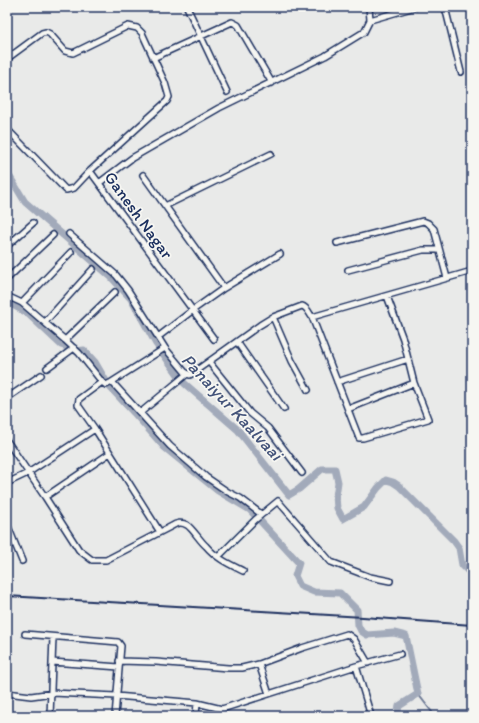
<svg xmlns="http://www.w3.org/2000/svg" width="479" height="723" viewBox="0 0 479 723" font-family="Itim,sans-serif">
	<rect width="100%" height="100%" fill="#e9eae9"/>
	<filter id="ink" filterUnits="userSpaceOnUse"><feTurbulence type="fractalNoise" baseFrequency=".025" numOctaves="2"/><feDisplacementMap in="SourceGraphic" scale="8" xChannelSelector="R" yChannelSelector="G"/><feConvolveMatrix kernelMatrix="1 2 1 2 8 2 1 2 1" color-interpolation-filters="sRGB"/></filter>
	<g filter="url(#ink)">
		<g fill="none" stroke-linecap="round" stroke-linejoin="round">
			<!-- stream -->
			<path stroke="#6c7995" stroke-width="2" d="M418,694L435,716"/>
			<!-- canal -->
			<path stroke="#a2aaba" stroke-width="7" d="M7,172L25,202L110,276L131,299L156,344L184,383L238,430L289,495L299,489L322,469H335L338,482L336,496L337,508L343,519L364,507L378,488L386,480L393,482L399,486L454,541L459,548L462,565L472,575
				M7,302L27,313L61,345L67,347
				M76,351L84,350L95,362L109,386L134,413L164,447L218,491L250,510L299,563L295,576L300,586L314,592L340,593L357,610L358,625L361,631L367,635L394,633L406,636L418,694L399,706L397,716"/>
			<defs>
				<path id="street" d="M187,7L227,92
					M445,7L461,72
					M370,20L415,7
					M8,58L42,33L46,32L50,34L65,51L73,53L128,26L137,28L142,33L165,83L169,97L167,101L90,171
					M153,58L232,22L238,25L272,83
					M7,129L66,190L74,188L90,171L214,339
					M143,175L224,288
					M99,183L132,158L219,108L325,56L364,32L370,20L369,7
					M165,206L271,154
					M69,234L116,275L128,290L158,337
					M337,243L423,221L428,223L434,229L447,278
					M7,246L33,223
					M348,270L423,250H439
					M7,279L53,235
					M7,296L22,303
					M273,317L292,361L308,390
					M312,317L472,271
					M45,322L93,269
					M65,340L22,303L71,252
					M237,342L284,409
					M165,348L185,372L190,375L260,325L273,317L302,306C307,307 309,313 312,317L359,438H363L428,419L414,383
					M209,362L250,413L268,428L302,473
					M47,368L74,348
					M102,382L79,353L65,340L115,292
					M112,382L170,446L206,477L228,492L240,498L261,514
					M337,382L408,359
					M7,398L41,375
					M348,409L414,383L403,339L387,296
					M140,413L187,374
					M95,429L160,532
					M7,441L45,497L79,550L92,560H106L172,526C176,523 182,522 187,525C193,529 200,541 206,546C216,558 229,564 243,571
					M7,483L28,473L95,429L78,405L79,399L102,382L106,385L110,383L165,348L158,337L193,310L224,288L280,254
					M45,497L110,453
					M7,524L22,561
					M218,557L255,520L278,501L331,562L370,577L390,581
					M25,634L118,642L121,646L115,716
					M119,661L156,662L228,668H242L259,664L269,694
					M52,662L119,667
					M259,664L302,648L347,634L354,639L368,663
					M356,666L371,716
					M7,693L31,696L53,693L116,696L197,703L222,709L356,666L400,654
					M50,716L53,637
					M196,716L197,703"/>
			</defs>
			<!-- street casing -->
			<use href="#street" stroke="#1b2f5e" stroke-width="8"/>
			<!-- street -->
			<use href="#street" stroke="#f6f6f2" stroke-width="5"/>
			<!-- rail -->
			<path stroke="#1b2f5e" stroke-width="2" d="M7,596L363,617L472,625"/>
		</g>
	</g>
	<g text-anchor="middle" stroke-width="3.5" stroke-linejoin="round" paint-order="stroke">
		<!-- street labels -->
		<g font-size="17" fill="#1b2f5e" stroke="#f6f6f2">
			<text transform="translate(139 215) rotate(54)" y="6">Ganesh Nagar</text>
		</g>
		<!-- water labels -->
		<g font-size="18" font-style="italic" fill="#44547a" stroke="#f6f6f2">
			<text transform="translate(232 407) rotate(47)" y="6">Panaiyur Kaalvaai</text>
		</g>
	</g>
	<!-- margin -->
	<rect width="479" height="723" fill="none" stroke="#f6f6f2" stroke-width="24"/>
	<rect x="12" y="12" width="455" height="699" fill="none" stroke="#1b2f5e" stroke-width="1.5" filter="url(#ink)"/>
</svg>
